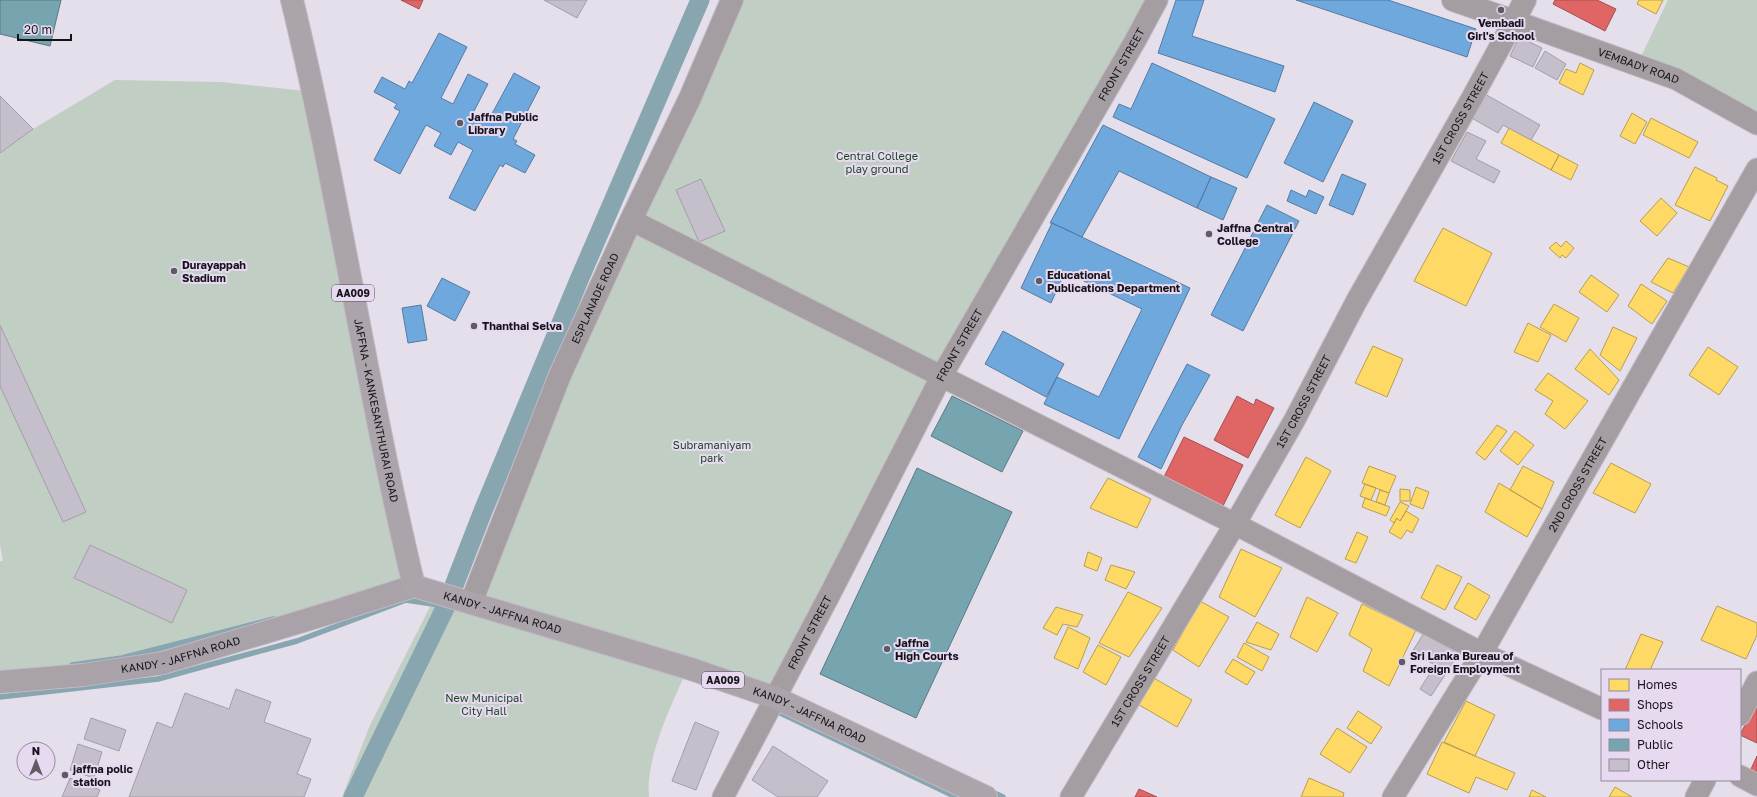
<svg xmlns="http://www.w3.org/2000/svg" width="1757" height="797" viewBox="0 0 1757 797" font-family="'Golos Text',sans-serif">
	<rect width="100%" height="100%" fill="#e5deeb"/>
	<!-- green -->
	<path fill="#c1cec4" d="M732,0H1157L776,698L688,668C672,703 645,759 649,797H342L370,725L437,593L471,603Z
		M1668,0H1757V124L1637,65Z
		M115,80L221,82L314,92L414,586L163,663L0,682V561H3L0,545V153L33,129Z"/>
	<!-- homes -->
	<path fill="#ffd966" stroke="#b99e50" d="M1639,0H1663L1656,14L1637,4Z
		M1580,63L1594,70L1583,95L1559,83L1566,69L1576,73Z
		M1632,113L1647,122L1635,144L1620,136Z
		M1651,118L1698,142L1689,158L1643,135Z
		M1509,128L1559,155L1551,170L1501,143Z
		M1559,155L1578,165L1571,180L1551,170Z
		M1695,167L1717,178L1716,180L1728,186L1710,221L1675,205Z
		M1661,198L1677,213L1657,236L1640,221Z
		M1443,228L1492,253L1466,306L1414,281Z
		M1566,241L1574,248L1566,258L1562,255L1560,258L1549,248L1556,242L1561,247Z
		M1668,258L1689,267L1673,293L1651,282Z
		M1591,275L1619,295L1607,312L1579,292Z
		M1641,284L1667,301L1652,324L1628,306Z
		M1554,304L1579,318L1566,342L1540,327Z
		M1528,323L1551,335L1538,362L1514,352Z
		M1613,327L1637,338L1620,371L1600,355Z
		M1373,346L1403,359L1387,397L1355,383Z
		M1708,347L1738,367L1719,395L1689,375Z
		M1590,349L1619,380L1609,395L1575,369Z
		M1548,373L1588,401L1565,429L1545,414L1553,401L1535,390Z
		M1497,425L1507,431L1485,460L1476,453Z
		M1515,431L1534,445L1518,465L1500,451Z
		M1306,457L1331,471L1300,528L1275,515Z
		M1611,463L1651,484L1635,513L1593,493Z
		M1369,466L1396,476L1389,493L1362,483Z
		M1523,466L1554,482L1542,509L1510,490Z
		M1108,478L1151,499L1137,528L1090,508Z
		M1499,483L1542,509L1527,537L1485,512Z
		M1365,484L1376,488L1371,500L1360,496Z
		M1416,487L1429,492L1423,509L1410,504Z
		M1400,489L1410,490V501H1400Z
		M1380,490L1389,493L1385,505L1376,502Z
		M1365,498L1390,507L1386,516L1362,507Z
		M1400,502L1409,506L1400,521L1397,518L1394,523L1390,520Z
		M1406,511L1419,519L1412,533L1407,530L1401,539L1389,532L1397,518L1400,521Z
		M1357,532L1368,537L1356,563L1345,559Z
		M1241,549L1282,568L1255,617L1219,597Z
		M1088,552L1102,558L1097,571L1084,566Z
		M1111,565L1135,572L1126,589L1105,580Z
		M1437,565L1462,577L1445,610L1421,598Z
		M1468,583L1490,596L1476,620L1454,608Z
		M1128,592L1162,608L1129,657L1099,643Z
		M1307,597L1338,613L1317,652L1290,637Z
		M1200,601L1229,617L1199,667L1173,650Z
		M1362,604L1416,630L1389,686L1363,671L1372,649L1349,635Z
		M1717,606L1757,623V635L1746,659L1701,640Z
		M1056,607L1083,615L1077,627L1063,624L1057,635L1043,628Z
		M1257,622L1279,634L1271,650L1246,642Z
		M1068,627L1090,638L1078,669L1054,658Z
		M1641,634L1663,642L1650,670H1625Z
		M1244,643L1269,657L1262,671L1237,657Z
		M1098,645L1121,657L1106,685L1083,672Z
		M1233,659L1255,672L1247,685L1225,672Z
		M1152,677L1192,700L1177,727L1136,703Z
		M1466,701L1495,715L1475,756L1444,742Z
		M1358,711L1382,727L1371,744L1347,728Z
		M1337,728L1367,747L1350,773L1320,754Z
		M1442,742L1515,773L1507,790L1476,777L1469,793L1427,774Z
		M1309,778L1344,793L1343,797H1301Z
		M1615,787L1632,797H1609Z
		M1532,790L1546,797H1529Z"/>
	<!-- shops -->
	<path fill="#e06666" stroke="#a44d50" d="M401,0H423L419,9Z
		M1555,0H1597L1616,9L1605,31L1553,4Z
		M1237,396L1254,405L1256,399L1274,408L1248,458L1214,440Z
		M1184,437L1243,465L1223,506L1164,477Z
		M1757,701V743L1740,735Z
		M1757,756V785L1746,780Z
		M1139,789L1157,797H1135Z"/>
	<!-- schools -->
	<path fill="#6fa8dc" stroke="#557ba2" d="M1176,0H1204L1192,36L1284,66L1275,92L1158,53Z
		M1296,0H1388L1476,29L1467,57Z
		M439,33L467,47L441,98L453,104L468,74L488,84L472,115L487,123L514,73L540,87L513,139L517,141L515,144L535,155L525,173L505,163L503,167L500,165L475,211L449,198L473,150L458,142L451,155L434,146L441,133L426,125L400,174L374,160L400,111L394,108L397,104L374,92L382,77L405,89L409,81L412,83Z
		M1152,63L1275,119L1247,178L1113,117L1119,104L1131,109Z
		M1314,102L1353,121L1323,182L1284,163Z
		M1103,125L1211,177L1197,208L1119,171L1082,237L1052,223H1050Z
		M1342,174L1366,184L1353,215L1329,205Z
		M1211,177L1237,188L1223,220L1197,208Z
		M1291,190L1306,197L1309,190L1324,197L1316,214L1287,201Z
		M1267,205L1299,221L1243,331L1211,315Z
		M1052,223L1190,288L1119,439L1044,404L1057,377L1099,397L1142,309L1065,272L1051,303L1021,288Z
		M442,278L470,292L455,321L427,306Z
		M421,305L427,340L408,343L402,308Z
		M1003,331L1064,364L1046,397L985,364Z
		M1187,364L1210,375L1182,425L1161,469L1138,457Z"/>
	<!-- public -->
	<path fill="#76a5af" stroke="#5a7983" d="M0,0H61L50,46L0,34Z
		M952,396L1023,431L1002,472L931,436Z
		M917,468L1012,512L916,718L820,674Z"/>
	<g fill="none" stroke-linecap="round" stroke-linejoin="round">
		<!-- stream -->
		<path stroke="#88a6b0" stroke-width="5.5" d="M72,665L122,658L274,619
			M0,697L158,679L297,641L406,600L446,606
			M776,711L956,797
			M990,791L1003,797"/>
		<!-- canal -->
		<path stroke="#88a6b0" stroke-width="19" d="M353,797L446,606L483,511L579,280L700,0"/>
	</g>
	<!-- building -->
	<path fill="#c5bfcb" stroke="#a39ea7" d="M544,0H587L577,18Z
		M1519,37L1542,48L1533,67L1510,56Z
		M1545,51L1566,64L1557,80L1535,68Z
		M1483,93L1540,125L1531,140L1503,125L1498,133L1470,117Z
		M0,96L33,129L0,153Z
		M1467,132L1486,141L1476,159L1500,171L1494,183L1451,161Z
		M701,179L725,231L699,242L676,190Z
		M0,325L86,512L63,522L0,386Z
		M90,545L187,590L172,623L74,578Z
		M1424,633L1459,652L1447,672L1412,652Z
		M1435,665L1447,672L1431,696L1420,689Z
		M236,689L271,702L264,722L311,739L297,774L311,779L304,797H129L157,722L172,728L185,693L229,709Z
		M91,718L126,730L119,751L84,739Z
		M695,722L719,732L696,790L672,781Z
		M78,744L102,752L94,778L70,770Z
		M773,746L828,781L817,797H778L752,780Z
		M70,778L100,790L97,797H62Z"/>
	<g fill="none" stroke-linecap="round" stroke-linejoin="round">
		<defs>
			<g id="minor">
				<path d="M631,220L1235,524L1482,653L1602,709"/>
				<path d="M1740,715L1757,682"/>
				<path d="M1740,776L1757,785"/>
				<path id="s1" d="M723,797L831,592L941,377L1135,41L1157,0"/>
				<path id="s2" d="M1071,797L1235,524L1294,421L1356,302L1472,98L1514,21L1676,79L1757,124"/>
				<path id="s3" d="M1393,797L1482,653L1757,169"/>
				<path d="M1696,797L1705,780"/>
			</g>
			<g id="tertiary">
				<path d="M1453,0L1514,21L1525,0"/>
				<path id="s4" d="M471,603L560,375L631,220L690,98L732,0"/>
			</g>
			<g id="primary">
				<path id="s5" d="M0,682L83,675L163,663L336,611L414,586"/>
			</g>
			<g id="trunk">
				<path id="s6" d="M292,0C339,194 367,392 414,586L688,668L776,698L986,797"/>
			</g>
		</defs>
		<!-- minor casing -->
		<use href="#minor" stroke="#c0bac5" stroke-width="23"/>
		<!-- tertiary casing -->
		<use href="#tertiary" stroke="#c0bac5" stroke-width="24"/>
		<!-- primary casing -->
		<use href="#primary" stroke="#c0bac5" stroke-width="24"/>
		<!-- trunk casing -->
		<use href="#trunk" stroke="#c0bac5" stroke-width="24"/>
		<!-- minor -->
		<use href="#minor" stroke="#a49ea2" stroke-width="21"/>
		<!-- tertiary -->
		<use href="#tertiary" stroke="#a49ea2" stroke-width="22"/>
		<!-- primary -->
		<use href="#primary" stroke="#a9a2a8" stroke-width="22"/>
		<!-- trunk -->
		<use href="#trunk" stroke="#aca4ab" stroke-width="22"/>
	</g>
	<!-- markers -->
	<g fill="#5f5a64" stroke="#e6d9f0" stroke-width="1.5">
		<circle cx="1501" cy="10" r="4"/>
		<circle cx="460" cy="123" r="4"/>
		<circle cx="1209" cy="234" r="4"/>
		<circle cx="174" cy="271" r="4"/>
		<circle cx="1039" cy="281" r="4"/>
		<circle cx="474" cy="326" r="4"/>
		<circle cx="887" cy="649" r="4"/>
		<circle cx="1402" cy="662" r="4"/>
		<circle cx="65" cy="775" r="4"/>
	</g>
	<g text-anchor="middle" stroke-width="4" stroke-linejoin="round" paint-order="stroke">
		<!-- shield labels -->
		<g fill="#e6d9f0" stroke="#554e5b" stroke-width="1">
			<rect x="332" y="285" width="42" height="16" rx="3"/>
			<rect x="702" y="672" width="42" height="16" rx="3"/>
		</g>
		<g font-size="10" font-weight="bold" fill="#17131b">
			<text x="353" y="297">AA009</text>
			<text x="723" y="684">AA009</text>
		</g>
		<!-- poi labels -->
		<g font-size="11" font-weight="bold" fill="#17131b" stroke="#e6d9f0" text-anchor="start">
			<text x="1501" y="27" text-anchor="middle">Vembadi<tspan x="1501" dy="13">Girl's School</tspan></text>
			<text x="468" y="121">Jaffna Public<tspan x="468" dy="13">Library</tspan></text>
			<text x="1217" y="232">Jaffna Central<tspan x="1217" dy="13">College</tspan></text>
			<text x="182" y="269">Durayappah<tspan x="182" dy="13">Stadium</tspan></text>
			<text x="1047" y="279">Educational<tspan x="1047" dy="13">Publications Department</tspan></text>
			<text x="482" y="330">Thanthai Selva</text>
			<text x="895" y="647">Jaffna<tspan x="895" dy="13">High Courts</tspan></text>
			<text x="1410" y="660">Sri Lanka Bureau of<tspan x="1410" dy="13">Foreign Employment</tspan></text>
			<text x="73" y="773">jaffna polic<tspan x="73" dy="13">station</tspan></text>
		</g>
		<!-- street labels -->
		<g font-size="11" fill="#17131b" stroke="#e6d9f0">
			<text dy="4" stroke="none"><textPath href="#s1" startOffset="834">FRONT STREET</textPath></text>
			<text dy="4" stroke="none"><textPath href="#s2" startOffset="1026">VEMBADY ROAD</textPath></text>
			<text dy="4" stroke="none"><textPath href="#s2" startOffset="783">1ST CROSS STREET</textPath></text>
			<text dy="4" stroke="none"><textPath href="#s4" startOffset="329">ESPLANADE ROAD</textPath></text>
			<text dy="4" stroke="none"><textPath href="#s1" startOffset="510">FRONT STREET</textPath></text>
			<text dy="4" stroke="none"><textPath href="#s2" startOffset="459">1ST CROSS STREET</textPath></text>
			<text dy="4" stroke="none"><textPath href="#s6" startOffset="419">JAFFNA - KANKESANTHURAI ROAD</textPath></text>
			<text dy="4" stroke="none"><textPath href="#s3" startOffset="363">2ND CROSS STREET</textPath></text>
			<text dy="4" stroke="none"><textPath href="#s6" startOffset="691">KANDY - JAFFNA ROAD</textPath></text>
			<text dy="4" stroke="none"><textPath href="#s1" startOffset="186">FRONT STREET</textPath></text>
			<text dy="4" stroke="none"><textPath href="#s5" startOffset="183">KANDY - JAFFNA ROAD</textPath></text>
			<text dy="4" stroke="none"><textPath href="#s2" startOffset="135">1ST CROSS STREET</textPath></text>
			<text dy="4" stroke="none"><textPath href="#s6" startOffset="1015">KANDY - JAFFNA ROAD</textPath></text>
		</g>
		<!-- park labels -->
		<g font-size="11" fill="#1c4923" stroke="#e6d9f0">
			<text x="877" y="160">Central College<tspan x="877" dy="13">play ground</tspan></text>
			<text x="712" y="449">Subramaniyam<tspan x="712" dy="13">park</tspan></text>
			<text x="484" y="702">New Municipal<tspan x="484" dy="13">City Hall</tspan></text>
		</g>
	</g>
	<!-- legend -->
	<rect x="1601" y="669" width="140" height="112" fill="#e6d9f0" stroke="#938a9b"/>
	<rect x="1609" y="679" width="20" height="12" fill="#ffd966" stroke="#938a9b"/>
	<text x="1637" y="689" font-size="12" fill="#17131b">Homes</text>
	<rect x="1609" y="699" width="20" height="12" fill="#e06666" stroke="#938a9b"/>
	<text x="1637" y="709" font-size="12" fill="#17131b">Shops</text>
	<rect x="1609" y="719" width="20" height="12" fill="#6fa8dc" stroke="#938a9b"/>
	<text x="1637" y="729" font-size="12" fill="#17131b">Schools</text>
	<rect x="1609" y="739" width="20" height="12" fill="#76a5af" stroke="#938a9b"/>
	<text x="1637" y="749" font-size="12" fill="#17131b">Public</text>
	<rect x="1609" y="759" width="20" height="12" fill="#c5bfcb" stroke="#938a9b"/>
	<text x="1637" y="769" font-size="12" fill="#17131b">Other</text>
	<!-- north arrow -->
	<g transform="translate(36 761)"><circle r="19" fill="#e6d9f0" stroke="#938a9b"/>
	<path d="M0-3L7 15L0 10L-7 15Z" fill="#5f5a64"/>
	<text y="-6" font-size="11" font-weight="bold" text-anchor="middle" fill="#17131b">N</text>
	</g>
	<!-- scale -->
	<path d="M18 34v6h53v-6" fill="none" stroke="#17131b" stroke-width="2"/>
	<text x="24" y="34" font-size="12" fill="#17131b" stroke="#e6d9f0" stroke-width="3" paint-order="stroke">20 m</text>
</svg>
